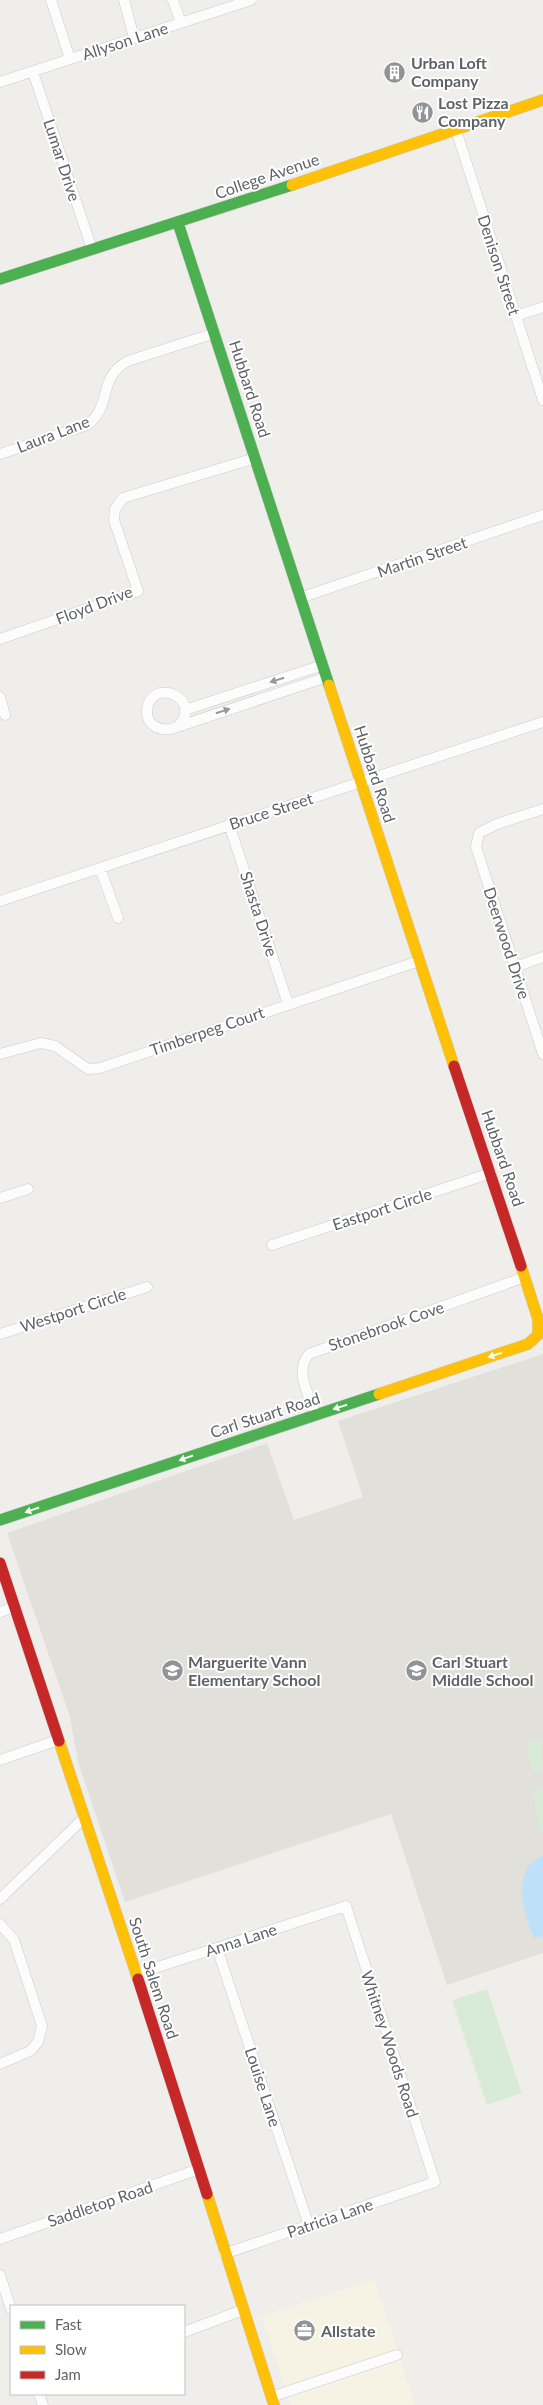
<svg xmlns="http://www.w3.org/2000/svg" width="543" height="2405" viewBox="0 0 543 2405" font-family="Lato,sans-serif">
	<rect width="100%" height="100%" fill="#efeeea"/>
	<!-- commercial -->
	<path fill="#f7f3e4" d="M374,2279L415,2405H291L262,2316Z"/>
	<!-- education -->
	<path fill="#e2e0da" d="M543,1354V1953L447,1985L391,1814L125,1902L78,1762L70,1717L7,1533L267,1443L294,1520L363,1497L338,1421Z"/>
	<!-- green -->
	<path fill="#d8ebd6" d="M541,1740L543,1769L532,1772L526,1743Z
		M543,1788V1832H541L532,1790Z
		M487,1989L522,2093L487,2105L452,2000Z"/>
	<!-- water -->
	<path fill="#bfe0f9" d="M543,1855V1936L534,1938C525,1915 514,1887 530,1864C533,1861 539,1858 543,1855Z"/>
	<g fill="none" stroke-linecap="round" stroke-linejoin="round">
		<defs>
			<path id="street" d="M51,0L70,59
				M124,0L134,38
				M173,0L181,23
				M33,72L92,249
				M0,82L251,0
				M456,130L543,400
				M516,316L543,307
				M0,454L87,425C114,404 96,379 128,361L215,333
				M300,598L543,515
				M0,639L138,591L114,520L115,509L123,498L255,458
				M0,697L5,715
				M185,710L323,665
				M177,727C206,699 151,675 147,710C146,724 158,731 171,729L327,677
				M543,809L497,824L479,833L476,847L543,1054
				M229,824L288,1004
				M100,868L118,918
				M0,901L543,722
				M515,967L543,957
				M0,1054L41,1043L55,1046L88,1069L100,1068L419,961
				M0,1198L28,1189
				M272,1245L491,1173
				M0,1334L147,1287
				M316,1415C309,1396 294,1371 309,1354L525,1277
				M0,1612L14,1607
				M0,1760L58,1740
				M0,1899L84,1818
				M0,1924L14,1940L42,2026L38,2042L30,2051L0,2064
				M217,1948L309,2226
				M136,1974L346,1906L435,2182L224,2254
				M0,2239L199,2169
				M0,2275L11,2309
				M184,2332L243,2310
				M39,2394L43,2405
				M271,2397L397,2355"/>
			<path id="fast" d="M178,223L329,685
				M0,279L292,185
				M0,1520L379,1394"/>
			<path id="slow" d="M292,185L543,100
				M329,685L454,1066
				M379,1394L528,1344L538,1335V1319L521,1266
				M59,1741L138,1979
				M207,2194L274,2405"/>
			<path id="jam" d="M454,1066L521,1266
				M0,1563L59,1741
				M138,1979L207,2194"/>
		</defs>
		<!-- street casing -->
		<use href="#street" stroke="#cbcccc" stroke-width="11"/>
		<!-- fast casing -->
		<use href="#fast" stroke="#cacacb" stroke-width="12"/>
		<!-- slow casing -->
		<use href="#slow" stroke="#cacacb" stroke-width="12"/>
		<!-- jam casing -->
		<use href="#jam" stroke="#cacacb" stroke-width="12"/>
		<!-- street -->
		<use href="#street" stroke="#fdfcfc" stroke-width="10"/>
		<!-- fast -->
		<use href="#fast" stroke="#4caf50" stroke-width="11"/>
		<!-- slow -->
		<use href="#slow" stroke="#ffc107" stroke-width="11"/>
		<!-- jam -->
		<use href="#jam" stroke="#c62828" stroke-width="11"/>
	</g>
	<!-- one-way arrows -->
	<defs><path id="oneway-solid" d="M-6-.8H1V-3.2L6.5 0L1 3.2V.8H-6Z" transform="scale(1.25)"/></defs>
	<g fill="#96999c">
		<use href="#oneway-solid" transform="translate(277 680) rotate(162)"/>
		<use href="#oneway-solid" transform="translate(223 711) rotate(-18)"/>
	</g>
	<g fill="#f6fbf6">
		<use href="#oneway-solid" transform="translate(495 1355) rotate(162)"/>
		<use href="#oneway-solid" transform="translate(340 1407) rotate(162)"/>
		<use href="#oneway-solid" transform="translate(186 1458) rotate(161)"/>
		<use href="#oneway-solid" transform="translate(32 1510) rotate(161)"/>
	</g>
	<!-- icons -->
	<defs>
		<symbol id="building-disc" viewBox="-11 -11 22 22"><circle r="9.5" fill="#919496" stroke="#fff"/><path d="M-4-6H4V6H1V3H-1V6H-4ZM-2.5-4.3h1.7v1.8h-1.7ZM.8-4.3h1.7v1.8H.8ZM-2.5-1h1.7V.8h-1.7ZM.8-1h1.7V.8H.8Z" fill="#fff"/></symbol>
		<symbol id="restaurant-disc" viewBox="-11 -11 22 22"><circle r="9.5" fill="#919496" stroke="#fff"/><path d="M-5-6h1v4h1v-4h1v4h1v-4h1v5L-1.5 .5V6h-2V.5L-5-1ZM5-6V6H3V1.5H1.5Q1.5-4 5-6Z" fill="#fff"/></symbol>
		<symbol id="school-disc" viewBox="-11 -11 22 22"><circle r="9.5" fill="#919496" stroke="#fff"/><path d="M0-5L7-2L0 1L-7-2ZM-4 1L0 2.5L4 1V4Q0 6-4 4Z" fill="#fff"/></symbol>
		<symbol id="office-disc" viewBox="-11 -11 22 22"><circle r="9.5" fill="#919496" stroke="#fff"/><path d="M-6-3h4V-5.5h4V-3h4V5H-6ZM-1-4.5V-3h2v-1.5ZM-6 0V1H6V0Z" fill="#fff"/></symbol>
	</defs>
	<g fill-rule="evenodd">
		<use href="#building-disc" x="382" y="60" width="25" height="25"/>
		<use href="#restaurant-disc" x="410" y="100" width="25" height="25"/>
		<use href="#school-disc" x="160" y="1658" width="25" height="25"/>
		<use href="#school-disc" x="404" y="1658" width="25" height="25"/>
		<use href="#office-disc" x="292" y="2318" width="25" height="25"/>
	</g>
	<g text-anchor="middle" stroke-width="4" stroke-linejoin="round" paint-order="stroke">
		<!-- street labels -->
		<g font-size="16" fill="#5f6368" stroke="#fff">
			<text transform="translate(125 41) rotate(-18)" y="6">Allyson Lane</text>
			<text transform="translate(62 160) rotate(72)" y="6">Lumar Drive</text>
			<text transform="translate(267 176) rotate(-19)" y="6">College Avenue</text>
			<text transform="translate(499 265) rotate(72)" y="6">Denison Street</text>
			<text transform="translate(250 389) rotate(72)" y="6">Hubbard Road</text>
			<text transform="translate(53 434) rotate(-21)" y="6">Laura Lane</text>
			<text transform="translate(422 557) rotate(-19)" y="6">Martin Street</text>
			<text transform="translate(94 605) rotate(-21)" y="6">Floyd Drive</text>
			<text transform="translate(375 774) rotate(72)" y="6">Hubbard Road</text>
			<text transform="translate(271 811) rotate(-18)" y="6">Bruce Street</text>
			<text transform="translate(259 914) rotate(72)" y="6">Shasta Drive</text>
			<text transform="translate(507 943) rotate(72)" y="6">Deerwood Drive</text>
			<text transform="translate(207 1031) rotate(-19)" y="6">Timberpeg Court</text>
			<text transform="translate(503 1158) rotate(71)" y="6">Hubbard Road</text>
			<text transform="translate(382 1209) rotate(-18)" y="6">Eastport Circle</text>
			<text transform="translate(73 1310) rotate(-18)" y="6">Westport Circle</text>
			<text transform="translate(386 1326) rotate(-19)" y="6">Stonebrook Cove</text>
			<text transform="translate(265 1415) rotate(-18)" y="6">Carl Stuart Road</text>
			<text transform="translate(241 1940) rotate(-18)" y="6">Anna Lane</text>
			<text transform="translate(154 1978) rotate(72)" y="6">South Salem Road</text>
			<text transform="translate(390 2044) rotate(72)" y="6">Whitney Woods Road</text>
			<text transform="translate(263 2087) rotate(72)" y="6">Louise Lane</text>
			<text transform="translate(100 2204) rotate(-19)" y="6">Saddletop Road</text>
			<text transform="translate(330 2218) rotate(-19)" y="6">Patricia Lane</text>
		</g>
		<!-- poi labels -->
		<g font-size="16" font-weight="bold" fill="#5f6368" stroke="#fff" text-anchor="start">
			<text x="411" y="69">Urban Loft<tspan x="411" dy="18">Company</tspan></text>
			<text x="438" y="109">Lost Pizza<tspan x="438" dy="18">Company</tspan></text>
			<text x="188" y="1668">Marguerite Vann<tspan x="188" dy="18">Elementary School</tspan></text>
			<text x="432" y="1668">Carl Stuart<tspan x="432" dy="18">Middle School</tspan></text>
			<text x="321" y="2337">Allstate</text>
		</g>
	</g>
	<!-- legend -->
	<rect x="10" y="2305" width="175" height="90" fill="#ffffff" stroke="#bfc1c3"/>
	<rect x="20" y="2321" width="25" height="8" fill="#4caf50" stroke="#bfc1c3"/>
	<text x="55" y="2330" font-size="15" fill="#5f6368">Fast</text>
	<rect x="20" y="2346" width="25" height="8" fill="#ffc107" stroke="#bfc1c3"/>
	<text x="55" y="2355" font-size="15" fill="#5f6368">Slow</text>
	<rect x="20" y="2371" width="25" height="8" fill="#c62828" stroke="#bfc1c3"/>
	<text x="55" y="2380" font-size="15" fill="#5f6368">Jam</text>
</svg>
